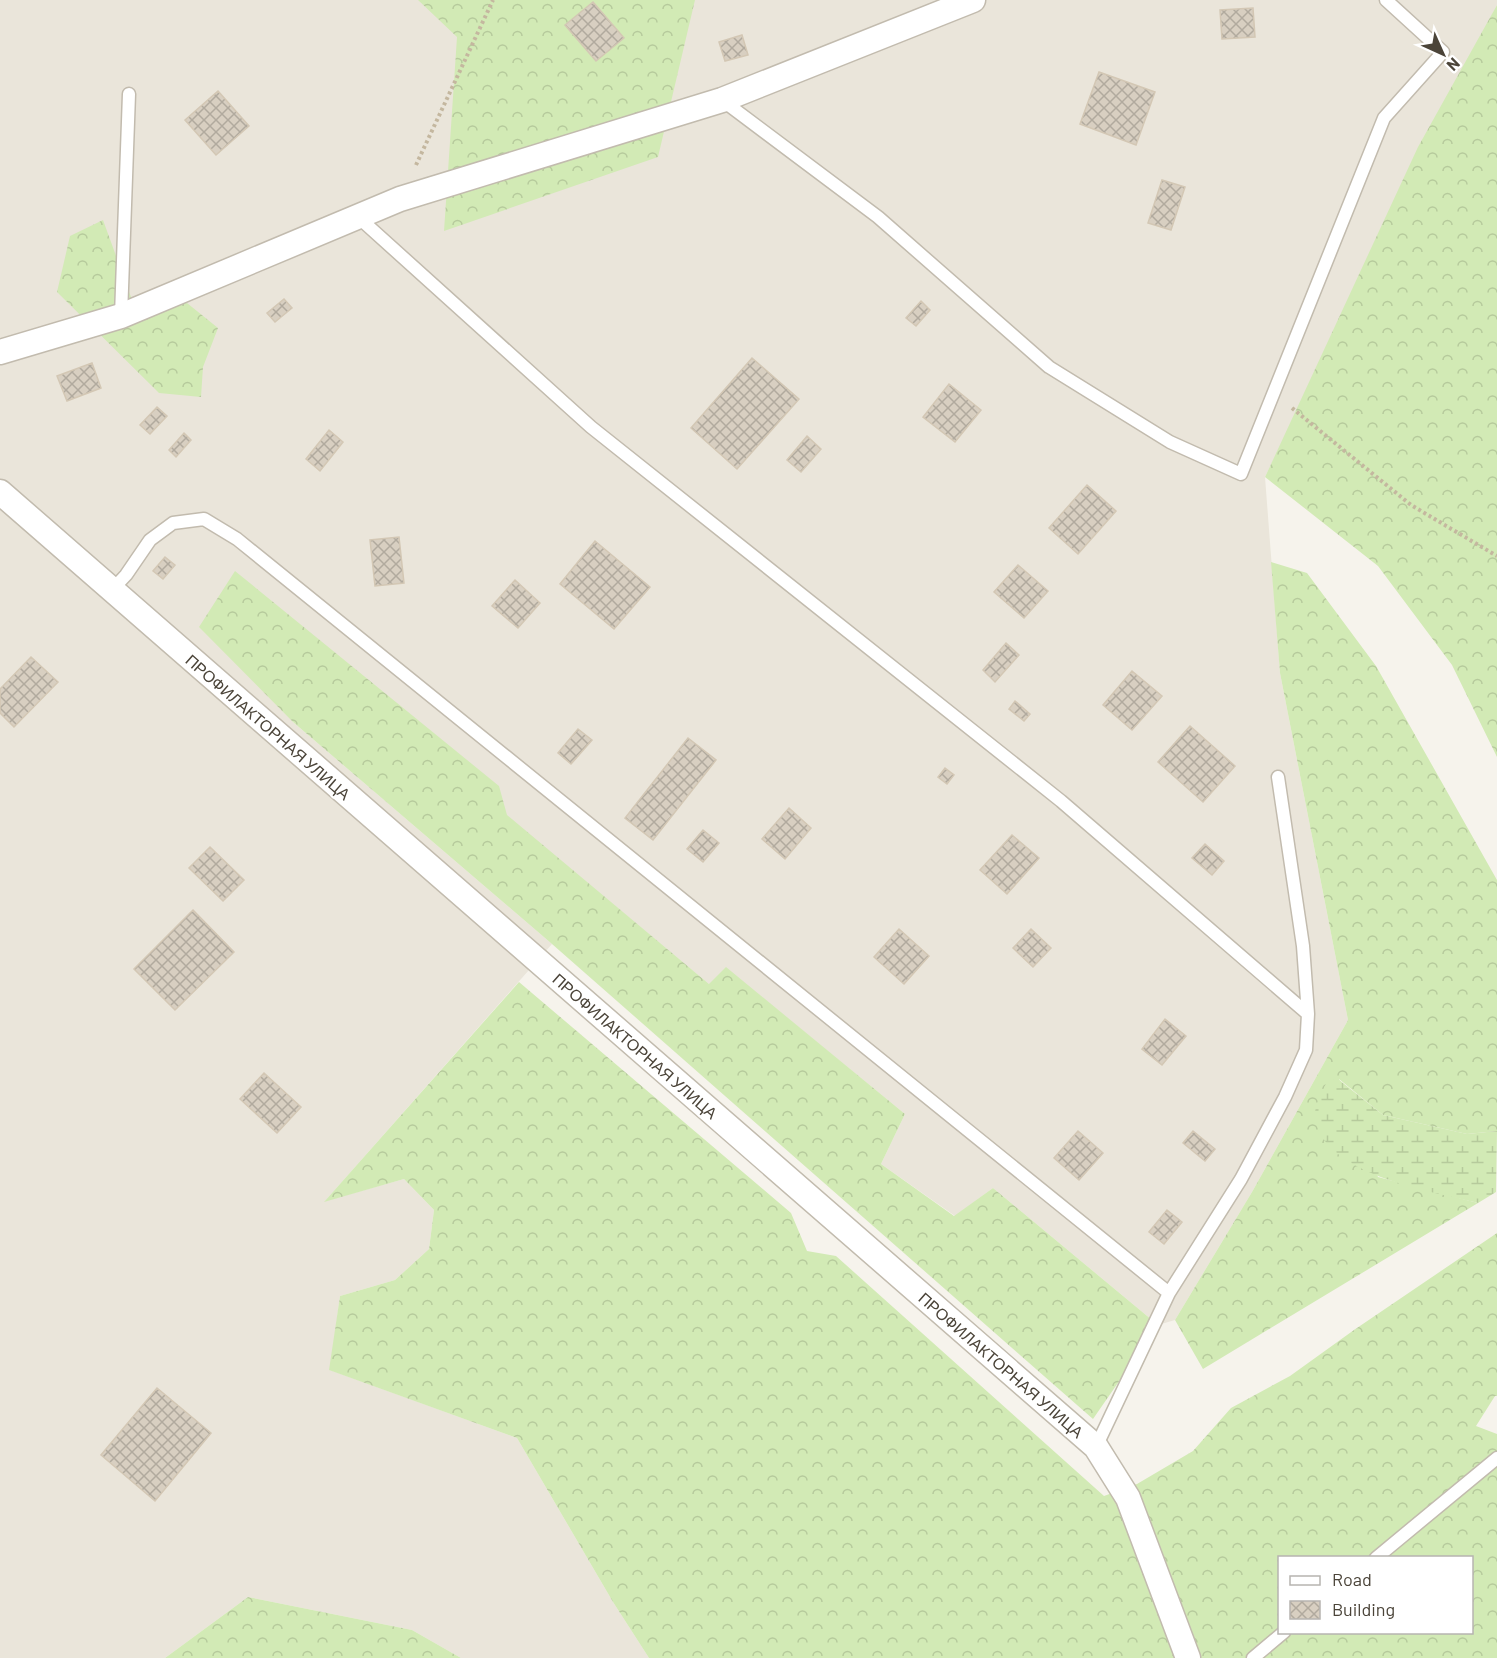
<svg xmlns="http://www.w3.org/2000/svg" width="1497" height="1658" viewBox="0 0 1497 1658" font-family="Barlow,sans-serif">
	<defs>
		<pattern id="forest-crowns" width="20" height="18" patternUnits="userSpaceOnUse" patternTransform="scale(1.5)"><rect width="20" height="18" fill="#d2eab5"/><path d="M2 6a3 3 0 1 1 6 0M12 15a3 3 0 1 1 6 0" fill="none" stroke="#b6ca9c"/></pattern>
		<pattern id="wetland-marsh" width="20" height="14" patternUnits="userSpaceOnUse" patternTransform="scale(1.5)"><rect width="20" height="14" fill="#d2eab5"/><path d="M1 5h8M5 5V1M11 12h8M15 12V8" fill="none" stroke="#b6ca9c"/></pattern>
		<pattern id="building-cross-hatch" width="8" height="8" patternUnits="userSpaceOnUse" patternTransform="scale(1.5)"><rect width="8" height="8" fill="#d8cfc1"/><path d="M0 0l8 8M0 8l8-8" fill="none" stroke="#b1aa9e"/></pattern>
	</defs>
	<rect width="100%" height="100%" fill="#f6f3ec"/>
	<!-- residential -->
	<path fill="#eae5da" d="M0,0H1497V5L1265,477L1280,673L1348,1020L1252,1192L1175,1320L1158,1325L993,1188L955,1216L881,1164L905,1114L726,968L710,985L506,815L498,786L235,572L293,722L552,944L325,1201L404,1179L434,1210L429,1249L395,1280L340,1296L330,1370L517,1438L613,1602L649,1658H461L412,1630L248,1597L165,1658H0Z"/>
	<!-- forest -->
	<path fill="url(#forest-crowns)" fill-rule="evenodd" d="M418,0H695L658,157L444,231L457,37Z
		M1497,5V757L1452,665L1378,566L1265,477L1418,147Z
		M103,220L131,297L187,303L218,328L203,367L201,397L159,393L57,292L70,236Z
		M1271,562L1307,573L1376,666L1497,880V1131L1467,1134L1383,1115L1339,1079L1378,1177L1478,1203L1203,1369L1175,1320L1252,1192L1348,1020L1280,673Z
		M235,571L499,786L507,815L709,984L726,967L905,1114L881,1164L954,1216L993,1188L1158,1325L1093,1419L552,944L293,722L199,627Z
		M519,982L791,1213L807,1251L836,1256L1104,1496L1137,1484L1193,1451L1231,1408L1290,1376L1354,1330L1497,1233V1396H1495L1476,1426L1497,1434V1658H649L613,1602L517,1438L329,1370L340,1296L395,1280L429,1249L434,1210L404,1179L324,1202ZM1280,1558H1472V1632H1280Z
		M248,1597L412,1630L461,1658H165Z"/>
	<!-- wetland -->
	<path fill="url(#wetland-marsh)" d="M1338,1079L1383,1115L1467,1134L1497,1131L1496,1192L1478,1203C1432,1191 1321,1175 1315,1116C1314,1106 1323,1091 1327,1081Z"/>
	<!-- building -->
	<path fill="url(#building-cross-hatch)" stroke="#d3c7b4" stroke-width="1.5" d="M593,2L624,38L596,61L565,25Z
		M1253,8L1255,37L1222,39L1220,10Z
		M742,35L748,55L725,61L719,42Z
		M1099,72L1155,92L1136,145L1080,124Z
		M218,91L249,126L216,155L185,120Z
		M1162,180L1185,187L1171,230L1148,223Z
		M284,299L292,308L275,322L267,313Z
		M921,301L930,310L916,326L906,318Z
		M752,358L799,399L737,469L691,428Z
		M92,363L101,388L67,401L57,376Z
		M949,384L981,410L955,442L923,417Z
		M157,407L167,416L150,434L140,425Z
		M329,430L343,442L320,471L306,459Z
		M184,433L191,440L176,457L169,450Z
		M807,436L821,449L801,472L787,460Z
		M1087,485L1116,511L1078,554L1049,528Z
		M399,537L404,583L375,586L370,540Z
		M595,541L650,587L614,629L560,584Z
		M165,557L175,565L163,579L153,571Z
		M1018,565L1048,591L1024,618L994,592Z
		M515,580L540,603L518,628L492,606Z
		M1006,643L1019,655L995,682L983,670Z
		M31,657L58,682L14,727L0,713V689Z
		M1132,671L1162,696L1132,730L1103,705Z
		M1015,701L1030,714L1024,721L1009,709Z
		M1190,726L1235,766L1203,802L1158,762Z
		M578,729L592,740L571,764L558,753Z
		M688,738L716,760L653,840L625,818Z
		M945,768L954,775L947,784L938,777Z
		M789,808L811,828L785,859L762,839Z
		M703,830L719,843L703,862L687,849Z
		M1012,835L1039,858L1007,894L980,870Z
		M1205,844L1224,861L1212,875L1192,858Z
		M210,847L244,880L223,901L189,868Z
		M193,910L234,952L175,1010L134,969Z
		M899,929L929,956L904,984L874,957Z
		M1031,929L1051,948L1033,967L1013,948Z
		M1165,1019L1186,1036L1162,1065L1142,1049Z
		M264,1073L301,1107L277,1133L240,1099Z
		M1078,1131L1103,1153L1079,1180L1054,1158Z
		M1193,1131L1215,1149L1205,1161L1183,1143Z
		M1167,1210L1182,1222L1164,1244L1149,1232Z
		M157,1388L211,1433L155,1501L101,1455Z"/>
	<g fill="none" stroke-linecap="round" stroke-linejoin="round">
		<defs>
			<path id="service" d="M722,100L878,217L1049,367L1170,442L1241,474L1384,118L1443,52L1386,0
				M357,216L591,427L1061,801L1308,1014
				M121,316L129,94
				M112,590L126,575L150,540L173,523L204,519L237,539L1169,1293
				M1096,1447L1169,1293L1241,1179L1285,1097L1306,1050L1308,1014L1303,946L1278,777
				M1376,1558L1497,1458
				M1253,1658L1284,1632"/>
			<path id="minor" d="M0,352L121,316L400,199L722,100L973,0
				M0,492L1096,1447L1128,1498L1188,1658"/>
		</defs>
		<!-- service casing -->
		<use href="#service" stroke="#c2bbae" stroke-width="15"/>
		<!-- minor casing -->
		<use href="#minor" stroke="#c2bbae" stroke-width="27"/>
		<!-- path -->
		<path stroke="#c4b79f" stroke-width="4" stroke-dasharray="3 3" stroke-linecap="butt" d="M416,165L493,0
			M1292,408L1411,505L1497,556"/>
		<!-- service -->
		<use href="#service" stroke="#fff" stroke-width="12"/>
		<!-- minor -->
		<use href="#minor" stroke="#fff" stroke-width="24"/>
	</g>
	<g text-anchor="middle" stroke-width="4.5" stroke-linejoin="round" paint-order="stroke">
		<!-- street labels -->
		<g font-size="16" fill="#4b4439" stroke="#fff">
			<text transform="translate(268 727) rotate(41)" y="6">ПРОФИЛАКТОРНАЯ УЛИЦА</text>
			<text transform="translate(635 1046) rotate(41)" y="6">ПРОФИЛАКТОРНАЯ УЛИЦА</text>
			<text transform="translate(1001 1365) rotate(41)" y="6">ПРОФИЛАКТОРНАЯ УЛИЦА</text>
		</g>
	</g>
	<!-- legend -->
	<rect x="1278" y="1556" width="195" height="78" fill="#ffffff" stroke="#b7b4b0" stroke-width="1.5"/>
	<rect x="1290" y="1576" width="30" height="9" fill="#ffffff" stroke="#b7b4b0" stroke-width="1.5"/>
	<text x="1332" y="1586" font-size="18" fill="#4b4439">Road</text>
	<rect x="1290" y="1601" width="30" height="18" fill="url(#building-cross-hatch)" stroke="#b7b4b0" stroke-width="1.5"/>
	<text x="1332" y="1616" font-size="18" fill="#4b4439">Building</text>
	<!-- north arrow -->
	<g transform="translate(1443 54) rotate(135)" stroke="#ffffff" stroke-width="4.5" paint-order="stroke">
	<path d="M0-4.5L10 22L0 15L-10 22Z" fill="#4b4439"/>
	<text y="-9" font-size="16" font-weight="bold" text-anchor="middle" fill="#4b4439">N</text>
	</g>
</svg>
